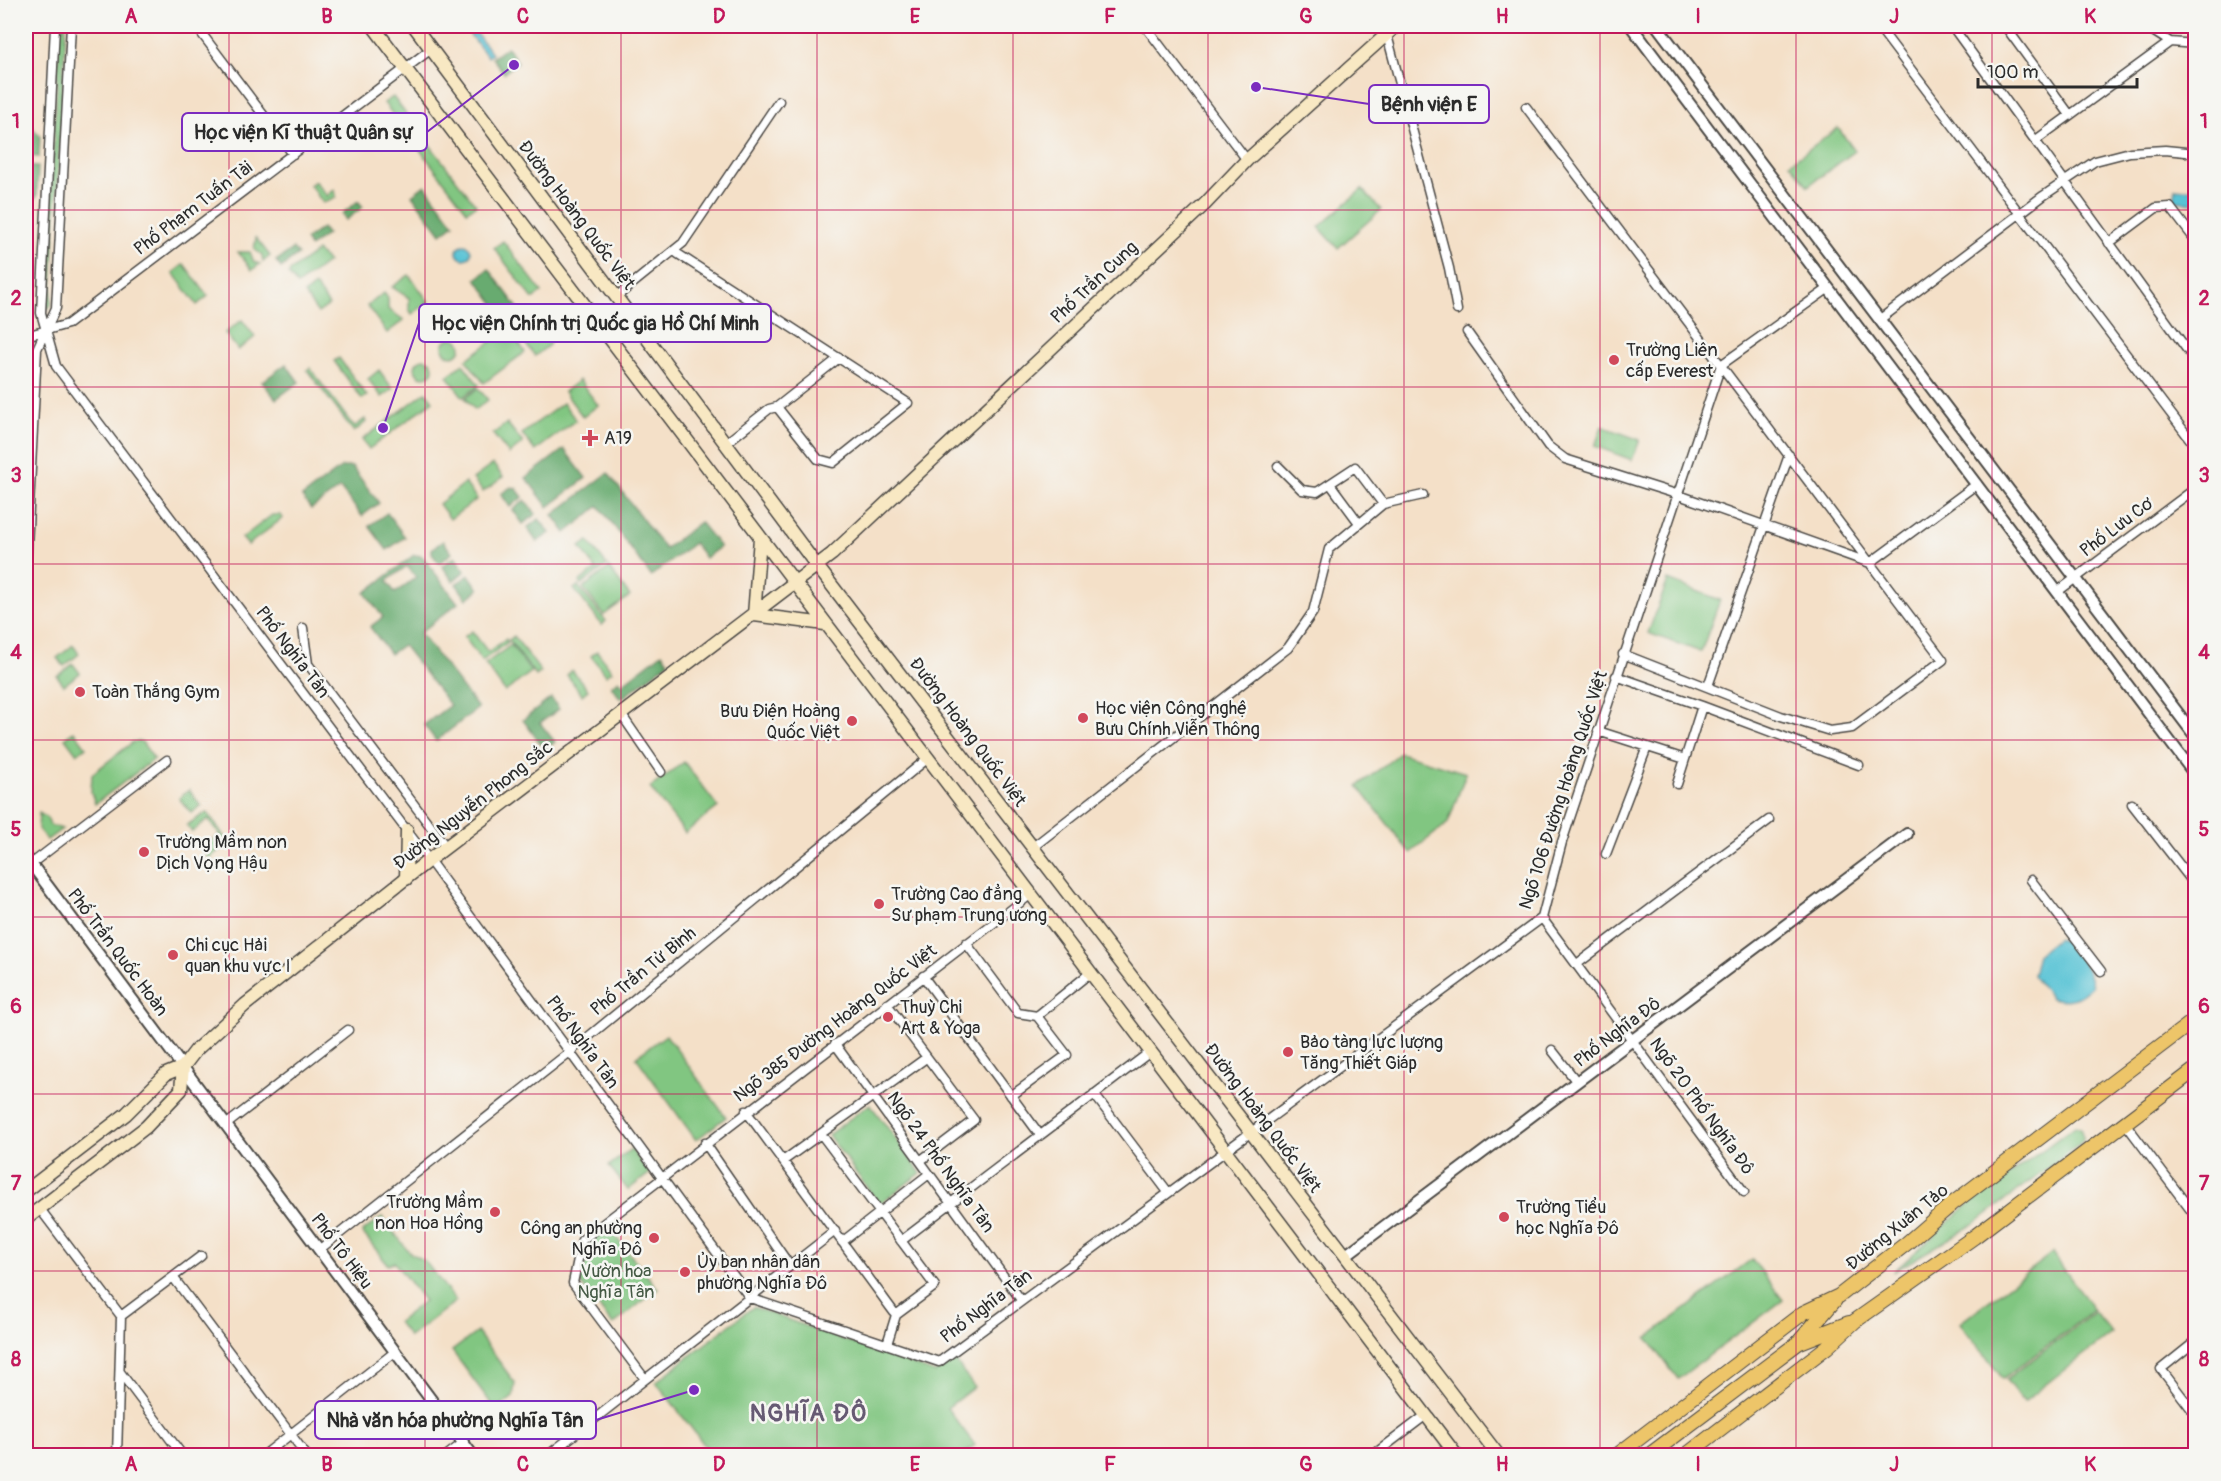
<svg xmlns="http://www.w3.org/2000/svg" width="2221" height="1481" viewBox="0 0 2221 1481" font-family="Pangolin,sans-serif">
	<rect width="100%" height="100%" fill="#f6f6f2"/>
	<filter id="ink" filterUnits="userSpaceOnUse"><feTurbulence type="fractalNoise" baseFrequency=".0167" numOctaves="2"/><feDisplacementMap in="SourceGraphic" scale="12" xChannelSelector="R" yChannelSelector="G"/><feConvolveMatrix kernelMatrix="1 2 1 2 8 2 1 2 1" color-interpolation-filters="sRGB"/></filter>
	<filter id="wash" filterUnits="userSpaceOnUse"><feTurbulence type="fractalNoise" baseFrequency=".008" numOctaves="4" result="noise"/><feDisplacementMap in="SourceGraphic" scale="24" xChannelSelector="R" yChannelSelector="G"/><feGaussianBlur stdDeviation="1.35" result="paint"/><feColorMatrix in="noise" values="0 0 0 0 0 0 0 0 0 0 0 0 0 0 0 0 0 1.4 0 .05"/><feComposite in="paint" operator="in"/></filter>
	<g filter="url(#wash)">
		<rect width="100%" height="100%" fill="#f4e0c8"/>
		<!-- green -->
		<path fill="#81c681" stroke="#567856" stroke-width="1.5" d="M60,26H66L51,305L47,309L45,304Z
			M393,97L476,205L467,211L384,103Z
			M1838,128L1855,151L1808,186L1790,163Z
			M315,181L327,196L335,189L336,197L323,203L310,185Z
			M1362,189L1381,210L1338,248L1319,227Z
			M256,238L270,256L263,262L262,255L254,249Z
			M503,241L542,292L533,299L494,248Z
			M317,251L328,262L297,285L289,275L290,271Z
			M238,252H250L254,262L260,264L252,270Z
			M184,264L208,296L197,305L173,273Z
			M409,275L429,302L412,314L409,309V298L392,287Z
			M315,286L329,305L318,313L304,294Z
			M384,293L388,298V309L404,320L387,333L367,306Z
			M528,313L550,341L549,345L535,356L511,326Z
			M242,320L255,337L238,350L225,333Z
			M508,329L525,352L484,383L466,360Z
			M443 347a9 9 0 1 1 18 0a9 9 0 1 1-18 0Z
			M339,358L367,396L362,399L334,361Z
			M415 368a9 9 0 1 1 18 0a9 9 0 1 1-18 0Z
			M463,364L479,385L463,397L447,376Z
			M310,368L354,427L365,419L366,422L354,432L307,370Z
			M379,370L393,389L382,397L368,379Z
			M579,380L598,405L583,417L564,392Z
			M478,388L488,400L475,410L465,398Z
			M426,392L433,401L369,449L362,440Z
			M563,403L576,420L535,451L522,434Z
			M507,423L523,443L509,454L493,434Z
			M1602,426L1640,440L1632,460L1595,446Z
			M493,464L503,477L483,492L473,479Z
			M465,483L477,499L450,519L439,504Z
			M272,515H280L283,518L248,545L242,538Z
			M588,541L607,565L581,585L579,582L596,569L580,547Z
			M609,568L630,596L604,615L583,588Z
			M1668,580L1720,600L1701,652L1648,633Z
			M578,586L606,621L602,625L574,589Z
			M472,631L488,652L506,639L508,642L482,661L464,637Z
			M514,636L541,672L536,676L509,640Z
			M73,645L79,654L64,666L57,658Z
			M511,645L531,672L505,692L485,664Z
			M597,651L612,671L606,675L591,656Z
			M73,664L80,673L64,685L57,676Z
			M572,670L588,690L582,695L567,675Z
			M74,731L86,747L77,754L65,738Z
			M133,742H142L154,759L95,804L91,792L92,774Z
			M1400,753L1466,773L1448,823L1410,853L1358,786Z
			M684,762L718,807L685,833L650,788Z
			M189,790L201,806L191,813L179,798Z
			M207,812L228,842L209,859L202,849L220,835L208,819L192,832L187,825Z
			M39,813L47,818L50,825L62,829L47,840L38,829Z
			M666,1035L726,1117L696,1140L636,1057Z
			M870,1104L921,1173L879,1204L828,1135Z
			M2075,1126L2081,1128C2085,1137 2084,1140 2077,1146L1974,1224L1893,1272L1963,1209Z
			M631,1149L650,1173L628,1190L609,1166Z
			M382,1217L410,1253L424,1260L456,1301L409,1337L398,1322L424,1301L394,1262L388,1265L362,1232Z
			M608,1227L658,1289L613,1325L580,1283L592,1240Z
			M2052,1253L2094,1310L2003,1379L1960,1323Z
			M1752,1259L1783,1300L1678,1379L1647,1338Z
			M753,1307L935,1373L955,1360L974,1387L947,1408L975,1445L961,1456L712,1455L656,1382Z
			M2095,1312L2112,1333L2023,1402L2006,1380Z
			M477,1332L515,1383L513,1397L496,1410L452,1351Z"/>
		<!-- forest -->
		<path fill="#68ab6f" stroke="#4a6b4d" stroke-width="1.5" fill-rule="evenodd" d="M507,47L518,62L504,73L492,58Z
			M26,125H30L40,136L39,157L26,156Z
			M26,166L38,167L37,196L33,201L26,200Z
			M425,185L454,224L441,234L412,195Z
			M358,201L363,207L346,220L342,214Z
			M322,228L327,234L310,247L305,240Z
			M293,249L298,255L281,268L276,261Z
			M489,269L518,308L505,318L476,279Z
			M286,364L299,382L276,399L262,382Z
			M564,449L586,478L548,507L526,478Z
			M342,467H352L379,503L362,516L340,488L311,509L302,497Z
			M608,473L665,549L700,522L720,547L705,558L694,543L651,576L599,506L566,533L553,515Z
			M511,487L516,488L523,497L510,507L501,494Z
			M525,500L536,514L523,524L513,510Z
			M387,513L405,537L387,550L369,526Z
			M539,519L550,533L537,542L527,528Z
			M443,541L452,553L439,563L432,554V549Z
			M414,555L422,556L458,603L420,633L478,708L436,741L424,725L450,705L403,645L390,654L370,627L383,617L365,593ZM407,566L416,577L395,593L387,581Z
			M455,557L465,571L453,581L442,566Z
			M469,575L479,589L467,599L456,584Z
			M662,653L669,662L621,699L611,686L619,680L622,684Z
			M551,698L559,709L540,723L555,742L545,750L523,720Z"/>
		<!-- water -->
		<path fill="#59c3d5" stroke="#427780" stroke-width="1.5" d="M463,26H471L492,54L488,57Z
			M2176,188L2195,190V203L2174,201Z
			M457 252a7 7 0 1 1 14 0a7 7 0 1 1-14 0Z
			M2058,938C2074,945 2090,970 2092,986C2078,1000 2069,1002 2051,998L2033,975L2038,954Z"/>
	</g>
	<g filter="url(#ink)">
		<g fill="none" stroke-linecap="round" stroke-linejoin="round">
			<defs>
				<path id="minor" d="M55,26L41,313L56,366L429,860L750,1298L939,1362L1542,918L1562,842L1721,365L1829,288
					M196,26L293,154
					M1145,26L1247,160
					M1878,26L2196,447
					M1952,26L2196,362
					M2005,26L2070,115
					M2145,26L2170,42L2196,44
					M1387,35L1449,268L1457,310
					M1526,107L1943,660L1852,728L1830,731L1781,716L1623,654
					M2036,140L2170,42
					M2109,243L2156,208L2170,207L2196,241
					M678,254L908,403L833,463L818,459L777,407
					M616,297L683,243L779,101
					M1879,320L2043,196L2095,161L2130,152L2165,150L2196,153
					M1467,332L1548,446L1565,459L1676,494L1870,563L1977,484
					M26,336L68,324L431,49
					M726,443L769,409L777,407L839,358
					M1278,466L1302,490L1317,492L1355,467L1383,504
					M1331,485L1359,523
					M26,567L37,349L56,308L71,26
					M2057,592L2196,488
					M303,628L308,664L446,847
					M1616,676L1702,706
					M1708,686L1789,455
					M621,714L661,772
					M1598,731L1685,759
					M1677,784L1702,706L1859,765
					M2132,804L2196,886
					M1033,847L1288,648L1313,612L1329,549L1383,504L1423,495
					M1606,854L1647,747
					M31,864L167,760
					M2031,880L2101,971
					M1542,918L1744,1192
					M966,943L1018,1013L1037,1016L1067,1055L1011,1096
					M1577,964L1769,820
					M923,976L1040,1135
					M887,1004L974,1120L920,1161
					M1037,1016L1090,973
					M835,1044L1021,1300
					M1552,1050L1577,1082
					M1094,1094L1168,1192
					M746,1111L896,1315
					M2125,1123L2196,1217
					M227,1124L348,1030
					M821,1134L935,1286L896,1315L887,1344
					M705,1143L790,1266
					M783,1161L926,1058
					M40,1209L121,1316L117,1456
					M901,1241L1150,1052
					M842,1242L929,1174
					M320,1249L571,1051L927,759
					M173,1277L307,1456
					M121,1316L201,1256
					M2196,1341L2161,1369L2196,1415
					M120,1372L183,1456
					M645,1379L573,1283L582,1240L1030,895
					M263,1456L396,1351
					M446,1456L463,1443
					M547,1456L835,1231
					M1372,1456L1426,1415"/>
				<path id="tertiary" d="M1631,26L2196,776
					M1657,26L2196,737
					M26,857L473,1456
					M1346,1255L1907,834"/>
				<path id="secondary" d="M373,26L1457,1456
					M414,26L817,566L1499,1456
					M754,615L760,538
					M754,615L825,624
					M406,879L407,830
					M26,1191L126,1114L166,1074L183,1067
					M26,1219L146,1127L181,1090L183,1067L196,1050L245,1005L429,860L832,554L1205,204L1247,160L1396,26"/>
				<path id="primary" d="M1800,1342L1849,1323
					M1616,1456L1803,1313L1839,1296L1907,1243L1952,1204L2196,1019
					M1648,1456L1798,1343L1835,1300
					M1685,1456L1827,1347L1855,1321L1974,1237L2196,1069"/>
			</defs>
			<!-- minor casing -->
			<use href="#minor" stroke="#494643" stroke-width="11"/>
			<!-- tertiary casing -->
			<use href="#tertiary" stroke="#494643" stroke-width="14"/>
			<!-- secondary casing -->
			<use href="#secondary" stroke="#494643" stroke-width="15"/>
			<!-- primary casing -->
			<use href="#primary" stroke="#494643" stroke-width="16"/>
			<!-- minor -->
			<use href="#minor" stroke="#fff" stroke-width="8"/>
			<!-- tertiary -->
			<use href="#tertiary" stroke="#fff" stroke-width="10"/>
			<!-- secondary -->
			<use href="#secondary" stroke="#f8e8c3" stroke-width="12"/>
			<!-- primary -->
			<use href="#primary" stroke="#edc569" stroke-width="14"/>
		</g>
	</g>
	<!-- grid -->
	<path fill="none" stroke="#c2185b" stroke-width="1.5" stroke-opacity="0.55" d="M229,26V1456M425,26V1456M621,26V1456M817,26V1456M1013,26V1456M1208,26V1456M1404,26V1456M1600,26V1456M1796,26V1456M1992,26V1456M26,210H2196M26,387H2196M26,564H2196M26,740H2196M26,917H2196M26,1094H2196M26,1271H2196"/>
	<!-- markers -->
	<g fill="#d1495b" stroke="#f6f6f2" stroke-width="2">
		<circle cx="1614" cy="360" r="6"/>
		<path d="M587 429h6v6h6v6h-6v6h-6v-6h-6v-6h6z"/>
		<circle cx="80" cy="692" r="6"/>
		<circle cx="1083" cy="718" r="6"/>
		<circle cx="852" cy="721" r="6"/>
		<circle cx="144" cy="852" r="6"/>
		<circle cx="879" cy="904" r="6"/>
		<circle cx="173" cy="955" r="6"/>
		<circle cx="888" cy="1017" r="6"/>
		<circle cx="1288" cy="1052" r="6"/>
		<circle cx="495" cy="1212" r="6"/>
		<circle cx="1504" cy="1217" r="6"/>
		<circle cx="654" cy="1238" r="6"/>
		<circle cx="685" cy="1272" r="6"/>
	</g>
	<g text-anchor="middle" stroke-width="5" stroke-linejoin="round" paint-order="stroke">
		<!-- street labels -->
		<g font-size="18" fill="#2b2b2b" stroke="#f6f6f2">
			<text transform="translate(193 208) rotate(-37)" y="6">Phố Phạm Tuấn Tài</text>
			<text transform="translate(577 215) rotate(53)" y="6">Đường Hoàng Quốc Việt</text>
			<text transform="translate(1094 282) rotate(-43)" y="6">Phố Trần Cung</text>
			<text transform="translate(2116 527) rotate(-37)" y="6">Phố Lưu Cơ</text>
			<text transform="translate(293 652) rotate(53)" y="6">Phố Nghĩa Tân</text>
			<text transform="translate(968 732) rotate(53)" y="6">Đường Hoàng Quốc Việt</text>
			<text transform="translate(1563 790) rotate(-72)" y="6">Ngõ 106 Đường Hoàng Quốc Việt</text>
			<text transform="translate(473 805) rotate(-38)" y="6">Đường Nguyễn Phong Sắc</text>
			<text transform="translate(118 952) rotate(53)" y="6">Phố Trần Quốc Hoàn</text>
			<text transform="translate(643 971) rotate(-39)" y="6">Phố Trần Tử Bình</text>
			<text transform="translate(835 1023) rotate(-37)" y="6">Ngõ 385 Đường Hoàng Quốc Việt</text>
			<text transform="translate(1617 1032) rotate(-37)" y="6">Phố Nghĩa Đô</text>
			<text transform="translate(583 1042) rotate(54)" y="6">Phố Nghĩa Tân</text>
			<text transform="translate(1702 1106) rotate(54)" y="6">Ngõ 20 Phố Nghĩa Đô</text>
			<text transform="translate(1263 1118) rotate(53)" y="6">Đường Hoàng Quốc Việt</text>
			<text transform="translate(941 1162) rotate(54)" y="6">Ngõ 24 Phố Nghĩa Tân</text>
			<text transform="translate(1897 1227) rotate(-39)" y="6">Đường Xuân Tảo</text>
			<text transform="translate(342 1251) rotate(53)" y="6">Phố Tô Hiệu</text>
			<text transform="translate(986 1306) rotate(-37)" y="6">Phố Nghĩa Tân</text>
		</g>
		<!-- poi labels -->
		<g font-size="18" fill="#2b2b2b" stroke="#f6f6f2" text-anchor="start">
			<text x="1626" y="356">Trường Liên<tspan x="1626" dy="21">cấp Everest</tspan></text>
			<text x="604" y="444">A19</text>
			<text x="92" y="698">Toàn Thắng Gym</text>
			<text x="1095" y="714">Học viện Công nghệ<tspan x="1095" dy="21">Bưu Chính Viễn Thông</tspan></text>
			<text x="840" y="717" text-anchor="end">Bưu Điện Hoàng<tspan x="840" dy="21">Quốc Việt</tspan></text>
			<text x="156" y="848">Trường Mầm non<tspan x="156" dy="21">Dịch Vọng Hậu</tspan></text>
			<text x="891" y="900">Trường Cao đẳng<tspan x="891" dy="21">Sư phạm Trung ương</tspan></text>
			<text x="185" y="951">Chi cục Hải<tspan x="185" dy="21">quan khu vực I</tspan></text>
			<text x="900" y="1013">Thuỳ Chi<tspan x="900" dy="21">Art &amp; Yoga</tspan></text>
			<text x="1300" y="1048">Bảo tàng lực lượng<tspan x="1300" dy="21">Tăng Thiết Giáp</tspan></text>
			<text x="483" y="1208" text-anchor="end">Trường Mầm<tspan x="483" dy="21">non Hoa Hồng</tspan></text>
			<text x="1516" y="1213">Trường Tiểu<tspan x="1516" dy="21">học Nghĩa Đô</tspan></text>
			<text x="642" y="1234" text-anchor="end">Công an phường<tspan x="642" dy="21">Nghĩa Đô</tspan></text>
			<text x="697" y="1268">Ủy ban nhân dân<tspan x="697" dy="21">phường Nghĩa Đô</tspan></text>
		</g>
		<!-- park labels -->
		<g font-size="18" fill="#455a45" stroke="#f6f6f2">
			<text x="616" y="1277">Vườn hoa<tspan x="616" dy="21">Nghĩa Tân</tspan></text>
		</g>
		<!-- district labels -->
		<g font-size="24" font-weight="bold" letter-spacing="1.5" fill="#665a73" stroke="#f6f6f2">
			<text x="809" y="1421">NGHĨA ĐÔ</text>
		</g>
	</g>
	<!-- callouts -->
	<path fill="none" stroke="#7b2cbf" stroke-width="2" d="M1256 87L1369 104M514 65L427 132M383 428L419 323M694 1390L596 1420"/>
	<g fill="#7b2cbf" stroke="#f6f6f2" stroke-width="2">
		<circle cx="1256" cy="87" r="6"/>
		<circle cx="514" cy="65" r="6"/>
		<circle cx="383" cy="428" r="6"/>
		<circle cx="694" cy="1390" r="6"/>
	</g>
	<g fill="#f6f6f2" stroke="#7b2cbf" stroke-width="2">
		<rect x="1369" y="85" width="120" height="38" rx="6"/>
		<rect x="182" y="113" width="245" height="38" rx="6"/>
		<rect x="419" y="304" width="352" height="38" rx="6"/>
		<rect x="315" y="1401" width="281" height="38" rx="6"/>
	</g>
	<g font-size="20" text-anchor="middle" font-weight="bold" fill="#2b2b2b">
		<text x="1429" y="111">Bệnh viện E</text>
		<text x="304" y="139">Học viện Kĩ thuật Quân sự</text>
		<text x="595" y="330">Học viện Chính trị Quốc gia Hồ Chí Minh</text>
		<text x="455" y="1427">Nhà văn hóa phường Nghĩa Tân</text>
	</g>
	<!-- margin -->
	<rect width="2221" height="1481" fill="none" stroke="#f6f6f2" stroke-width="66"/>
	<!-- scale -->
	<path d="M1978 78v9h159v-9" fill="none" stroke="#2b2b2b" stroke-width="3"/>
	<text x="1987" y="78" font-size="18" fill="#2b2b2b" stroke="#f6f6f2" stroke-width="4.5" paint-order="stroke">100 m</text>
	<rect x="33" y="33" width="2155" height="1415" fill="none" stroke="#c2185b" stroke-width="2"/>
	<g font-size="20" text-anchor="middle" font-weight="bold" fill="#c2185b">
		<text x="131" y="23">A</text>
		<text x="327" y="23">B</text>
		<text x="523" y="23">C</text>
		<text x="719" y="23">D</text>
		<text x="915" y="23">E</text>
		<text x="1110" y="23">F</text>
		<text x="1306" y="23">G</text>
		<text x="1502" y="23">H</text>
		<text x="1698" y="23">I</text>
		<text x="1894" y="23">J</text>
		<text x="2090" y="23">K</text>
		<text x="16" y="128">1</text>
		<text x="2204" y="128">1</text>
		<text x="16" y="305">2</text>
		<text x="2204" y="305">2</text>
		<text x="16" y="482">3</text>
		<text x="2204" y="482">3</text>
		<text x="16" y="659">4</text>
		<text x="2204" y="659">4</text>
		<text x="16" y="836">5</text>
		<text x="2204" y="836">5</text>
		<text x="16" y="1013">6</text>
		<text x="2204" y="1013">6</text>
		<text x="16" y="1190">7</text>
		<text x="2204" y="1190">7</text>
		<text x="16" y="1366">8</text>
		<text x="2204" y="1366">8</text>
		<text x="131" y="1471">A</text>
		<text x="327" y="1471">B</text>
		<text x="523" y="1471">C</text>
		<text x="719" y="1471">D</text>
		<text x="915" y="1471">E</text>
		<text x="1110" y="1471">F</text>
		<text x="1306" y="1471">G</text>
		<text x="1502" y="1471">H</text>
		<text x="1698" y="1471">I</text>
		<text x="1894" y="1471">J</text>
		<text x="2090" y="1471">K</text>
	</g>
</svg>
